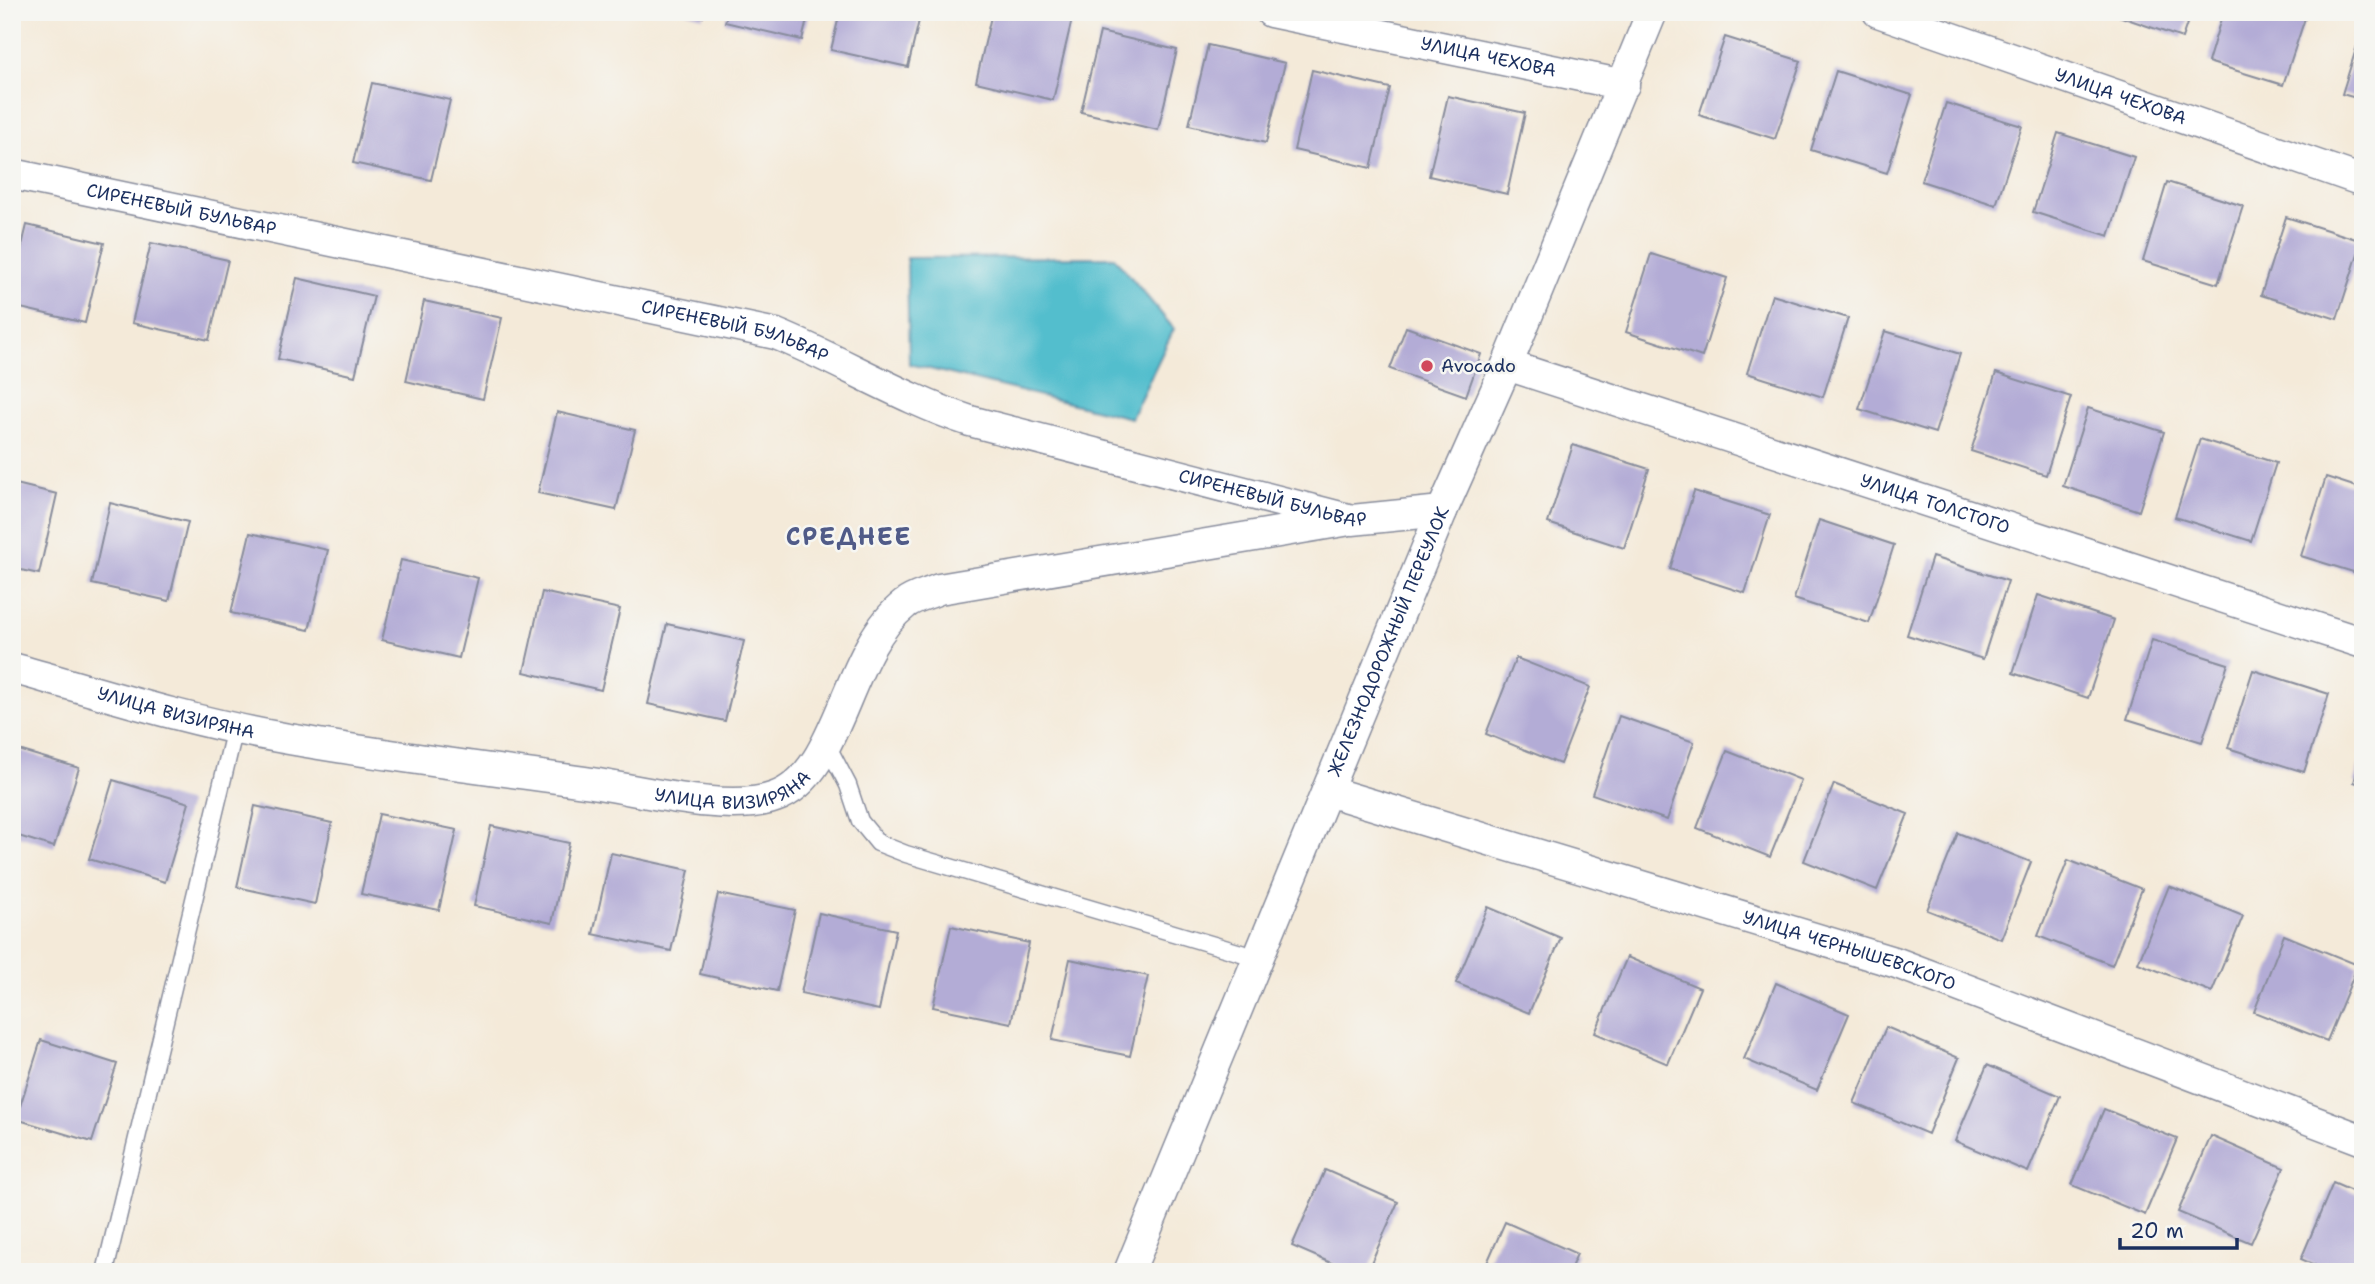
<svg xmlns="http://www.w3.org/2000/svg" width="2375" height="1284" viewBox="0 0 2375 1284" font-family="'Shantell Sans',sans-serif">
	<rect width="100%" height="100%" fill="#f6f6f2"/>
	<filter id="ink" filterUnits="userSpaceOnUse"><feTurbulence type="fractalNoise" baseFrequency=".0143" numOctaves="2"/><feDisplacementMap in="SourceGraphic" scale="14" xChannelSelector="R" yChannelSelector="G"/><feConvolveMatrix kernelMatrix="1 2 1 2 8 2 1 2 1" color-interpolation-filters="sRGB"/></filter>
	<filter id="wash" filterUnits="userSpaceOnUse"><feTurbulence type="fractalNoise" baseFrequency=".00686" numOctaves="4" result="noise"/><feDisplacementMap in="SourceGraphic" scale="28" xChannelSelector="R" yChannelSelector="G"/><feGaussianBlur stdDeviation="1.57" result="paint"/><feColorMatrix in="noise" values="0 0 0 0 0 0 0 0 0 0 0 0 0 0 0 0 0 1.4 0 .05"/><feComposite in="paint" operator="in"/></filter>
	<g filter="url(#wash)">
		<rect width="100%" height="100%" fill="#f4ead9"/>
		<!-- water -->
		<path fill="#52becd" stroke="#367696" stroke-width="2" d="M1114,257L1174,329L1131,418L909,364L907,258Z"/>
		<g id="blocks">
			<!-- building -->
			<path fill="#b3acd6" d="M685,12H704L703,17Z
				M728,12H809L802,40L725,22Z
				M840,12H921L908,67L831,50Z
				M992,12H1040L1072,19L1053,100L976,82Z
				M2107,12H2191L2182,38Z
				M2223,12H2307L2283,85L2208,62Z
				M2362,30L2363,31V100L2342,94Z
				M1100,32L1177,50L1158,130L1081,112Z
				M1725,37L1801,61L1775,139L1699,115Z
				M1208,45L1285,63L1266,143L1189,125Z
				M1312,70L1390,88L1371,168L1294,150Z
				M1836,71L1912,95L1887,173L1811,150Z
				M372,83L450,100L431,180L353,163Z
				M1448,96L1525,113L1507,194L1429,176Z
				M1946,103L2022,126L1996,205L1921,181Z
				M2058,133L2134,157L2109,236L2033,212Z
				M2167,182L2243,206L2218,284L2143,261Z
				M2286,217L2362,241L2337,319L2261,295Z
				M27,225L104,243L85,323L12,306V287Z
				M151,243L228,260L209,340L132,323Z
				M1651,254L1727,278L1702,357L1626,332Z
				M297,278L374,296L355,376L278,359Z
				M1772,295L1848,318L1823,397L1747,373Z
				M424,301L502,318L483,399L406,381Z
				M1406,327L1481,354L1466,396L1390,369Z
				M1885,331L1960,354L1935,433L1859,409Z
				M1996,373L2071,397L2046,475L1971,451Z
				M2088,408L2164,432L2139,511L2063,486Z
				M557,412L635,430L616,510L538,493Z
				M2200,439L2276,463L2251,541L2175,517Z
				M1573,445L1649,469L1624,548L1548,523Z
				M2326,477L2363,489V575L2301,556Z
				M12,483L57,494L39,574L12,568Z
				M1694,491L1770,515L1745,593L1670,569Z
				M110,503L188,522L169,601L92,584Z
				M1819,520L1894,545L1869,623L1794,599Z
				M250,533L328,550L309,630L231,613Z
				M1932,557L2008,581L1983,659L1907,635Z
				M401,560L478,578L459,658L382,640Z
				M542,592L620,609L601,690L524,672Z
				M2038,595L2114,620L2088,698L2013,673Z
				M667,624L744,641L725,721L648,704Z
				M2152,640L2228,664L2202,742L2127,719Z
				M1516,658L1590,687L1560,764L1486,734Z
				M2253,670L2329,694L2304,772L2228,748Z
				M1619,716L1694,742L1667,820L1592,794Z
				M12,748L79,768L54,847L12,834Z
				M1727,751L1801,780L1770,857L1697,828Z
				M2362,756L2363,757V785L2354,782Z
				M113,780L189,803L165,882L89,859Z
				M1834,784L1908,814L1877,890L1804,861Z
				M255,806L332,823L315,904L237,887Z
				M379,814L457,830L439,910L361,894Z
				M491,826L569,843L552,923L474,906Z
				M1958,833L2031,862L2001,939L1927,910Z
				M611,853L689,870L671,951L593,934Z
				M2068,860L2142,889L2112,965L2038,936Z
				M2169,886L2243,916L2212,992L2138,963Z
				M718,894L795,910L777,991L700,974Z
				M1488,907L1561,938L1529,1013L1456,983Z
				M819,913L896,930L879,1010L801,993Z
				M951,926L1029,943L1011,1023L933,1007Z
				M2284,935L2358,965L2327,1041L2254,1012Z
				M1627,957L1700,988L1668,1064L1595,1033Z
				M1070,959L1148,976L1130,1056L1052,1040Z
				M1776,983L1849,1014L1817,1090L1744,1059Z
				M1886,1027L1959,1058L1928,1134L1854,1103Z
				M41,1040L117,1064L92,1142L16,1119Z
				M1987,1065L2060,1096L2028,1172L1955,1141Z
				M2104,1109L2177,1139L2145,1215L2072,1185Z
				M2211,1136L2284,1168L2251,1243L2178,1212Z
				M1325,1170L1398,1202L1367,1272H1352L1292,1246Z
				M2333,1183L2363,1196V1272H2330L2301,1259Z
				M1505,1222L1577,1254L1569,1272H1483Z"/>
		</g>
	</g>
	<g filter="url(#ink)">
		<use href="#blocks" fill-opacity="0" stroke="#888c9c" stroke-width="2"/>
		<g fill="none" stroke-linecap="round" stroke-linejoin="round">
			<defs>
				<path id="service" d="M827,745L848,785L860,821L878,843L906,854L1258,958
					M105,1272L235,728"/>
				<g id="minor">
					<path id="s1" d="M1271,12L1624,85"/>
					<path id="s2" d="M1878,12L2363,181"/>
					<path id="s3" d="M12,174L776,334C842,361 903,399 970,421L1352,520L1442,511"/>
					<path id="s4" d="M1507,365L2363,643"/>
					<path id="s5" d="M12,668C101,693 188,721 278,737C382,756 488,768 592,783C641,790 729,814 775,797C841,774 844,651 905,604C913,597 928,594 939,589L1344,521"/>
					<path id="s6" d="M1327,791L1897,963L2363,1140"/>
					<path id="s7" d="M1129,1272L1442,511L1507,365L1652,12"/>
				</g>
			</defs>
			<!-- service casing -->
			<use href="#service" stroke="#888c9c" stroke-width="19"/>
			<!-- minor casing -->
			<use href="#minor" stroke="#888c9c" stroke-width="33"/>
			<!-- service -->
			<use href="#service" stroke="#fff" stroke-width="16"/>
			<!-- minor -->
			<use href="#minor" stroke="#fff" stroke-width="30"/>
		</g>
	</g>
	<!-- markers -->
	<circle fill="#d1495b" stroke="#f6f6f2" stroke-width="2.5" cx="1427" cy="366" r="7"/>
	<g text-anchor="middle" stroke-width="5" stroke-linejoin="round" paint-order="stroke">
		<!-- street labels -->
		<g font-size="18" fill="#1b2f5e" stroke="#f6f6f2">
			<text dy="6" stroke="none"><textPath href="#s1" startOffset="222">УЛИЦА ЧЕХОВА</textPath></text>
			<text dy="6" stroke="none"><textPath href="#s2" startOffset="257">УЛИЦА ЧЕХОВА</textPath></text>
			<text dy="6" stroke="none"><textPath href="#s3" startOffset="173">СИРЕНЕВЫЙ БУЛЬВАР</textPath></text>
			<text dy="6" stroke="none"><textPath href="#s3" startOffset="740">СИРЕНЕВЫЙ БУЛЬВАР</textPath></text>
			<text dy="6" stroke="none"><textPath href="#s3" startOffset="1306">СИРЕНЕВЫЙ БУЛЬВАР</textPath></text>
			<text dy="6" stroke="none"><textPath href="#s4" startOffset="450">УЛИЦА ТОЛСТОГО</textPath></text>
			<text dy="6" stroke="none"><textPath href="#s7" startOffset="682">ЖЕЛЕЗНОДОРОЖНЫЙ ПЕРЕУЛОК</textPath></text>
			<text dy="6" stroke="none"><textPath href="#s5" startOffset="170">УЛИЦА ВИЗИРЯНА</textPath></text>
			<text dy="6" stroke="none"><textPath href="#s5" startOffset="737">УЛИЦА ВИЗИРЯНА</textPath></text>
			<text dy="6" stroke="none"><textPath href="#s6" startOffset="546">УЛИЦА ЧЕРНЫШЕВСКОГО</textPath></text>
		</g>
		<!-- poi labels -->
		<g font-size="18" fill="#1b2f5e" stroke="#f6f6f2" text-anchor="start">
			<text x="1441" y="372">Avocado</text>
		</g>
		<!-- district labels -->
		<g font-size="24" font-weight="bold" letter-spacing="2" fill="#505b88" stroke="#f6f6f2">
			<text x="849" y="545">СРЕДНЕЕ</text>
		</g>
	</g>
	<!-- margin -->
	<rect width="2375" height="1284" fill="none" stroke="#f6f6f2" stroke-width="42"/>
	<!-- scale -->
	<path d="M2120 1238v10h117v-10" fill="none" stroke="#1b2f5e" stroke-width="3.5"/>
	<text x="2130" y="1238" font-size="21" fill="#1b2f5e" stroke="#f6f6f2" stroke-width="5" paint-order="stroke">20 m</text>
</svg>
